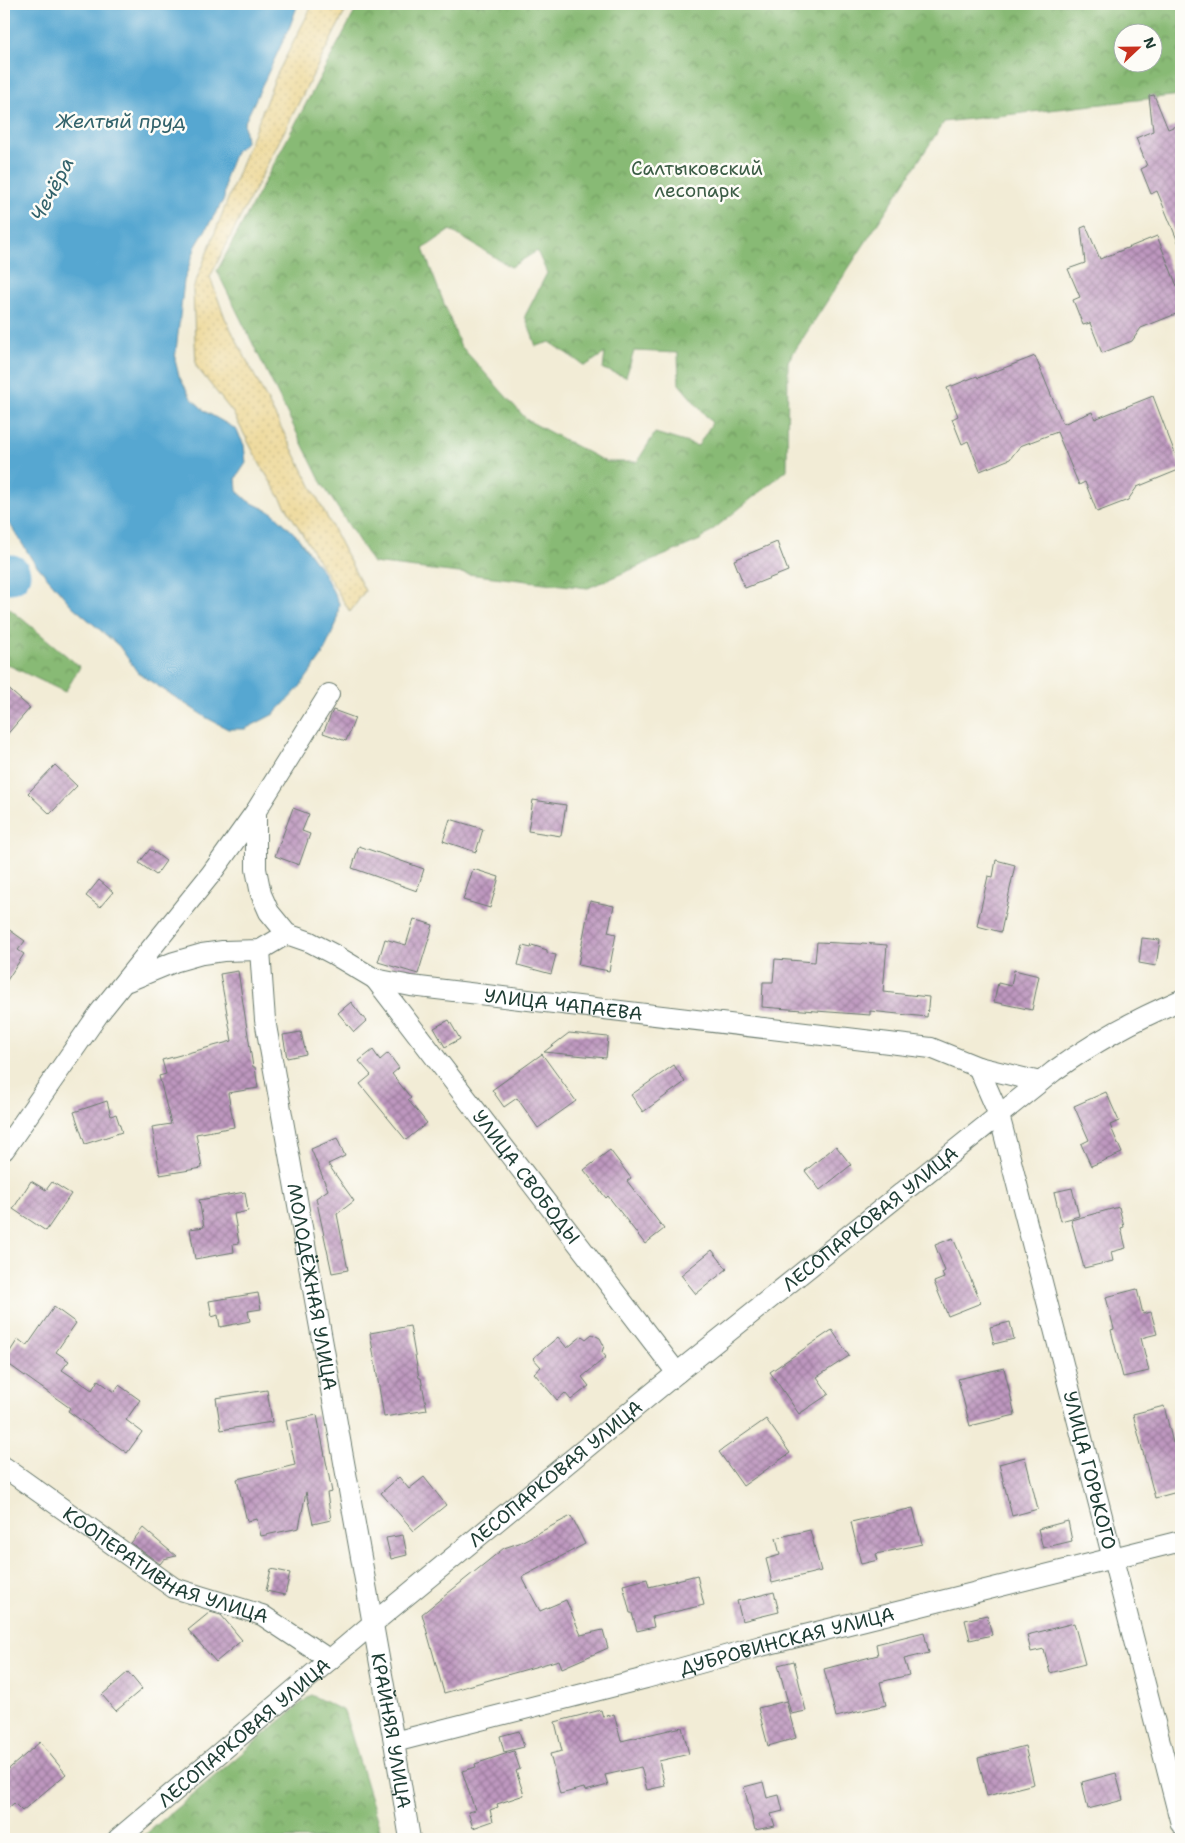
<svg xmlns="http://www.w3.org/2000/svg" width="1185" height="1843" viewBox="0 0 1185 1843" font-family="'Shantell Sans',sans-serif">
	<defs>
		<pattern id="forest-crowns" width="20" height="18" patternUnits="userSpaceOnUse" patternTransform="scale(1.25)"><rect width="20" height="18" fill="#88ba74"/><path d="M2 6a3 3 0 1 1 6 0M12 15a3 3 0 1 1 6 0" fill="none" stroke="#6f9860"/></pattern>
		<pattern id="sand-dots" width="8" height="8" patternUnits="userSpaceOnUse" patternTransform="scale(1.25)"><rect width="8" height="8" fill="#eeda9e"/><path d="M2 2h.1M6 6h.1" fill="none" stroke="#ccbc89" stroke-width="1.8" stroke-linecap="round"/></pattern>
		<pattern id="building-cross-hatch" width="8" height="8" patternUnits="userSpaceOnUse" patternTransform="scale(1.25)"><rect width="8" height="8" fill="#be97bf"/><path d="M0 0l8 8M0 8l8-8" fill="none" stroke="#9a7c9c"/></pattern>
	</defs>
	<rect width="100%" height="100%" fill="#fdfcf7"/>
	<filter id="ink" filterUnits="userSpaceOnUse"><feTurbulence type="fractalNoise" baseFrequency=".02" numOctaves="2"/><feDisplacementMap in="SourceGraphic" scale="10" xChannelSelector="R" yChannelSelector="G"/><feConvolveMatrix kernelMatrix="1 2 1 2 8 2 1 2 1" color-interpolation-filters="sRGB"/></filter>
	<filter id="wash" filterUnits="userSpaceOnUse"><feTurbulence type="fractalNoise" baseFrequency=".0096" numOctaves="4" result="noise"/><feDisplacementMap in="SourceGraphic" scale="20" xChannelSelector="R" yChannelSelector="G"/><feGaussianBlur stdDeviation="1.12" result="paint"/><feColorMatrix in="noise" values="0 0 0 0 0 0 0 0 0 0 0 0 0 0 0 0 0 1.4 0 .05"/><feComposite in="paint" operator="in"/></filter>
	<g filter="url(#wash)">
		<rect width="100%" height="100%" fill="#f2ecd6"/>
		<!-- forest -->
		<path fill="url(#forest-crowns)" stroke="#547c54" fill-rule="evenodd" d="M359,4H1181V95L944,122L788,361L787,470L700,540L588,588L373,563L321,482L217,271ZM1122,32H1152V62H1122ZM450,230L511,267L537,251L547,273L525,316L536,346L550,342L585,366L605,353L603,369L626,377L634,351L678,353L679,384L712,423L698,446L655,433L637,462H606L527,420L460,345L423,249Z
			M4,604L80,667L65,692L4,663Z
			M311,1695L344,1711L383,1839H140Z"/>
		<!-- sand -->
		<path fill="url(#sand-dots)" stroke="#868c69" d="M313,4H349L210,277L225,318L365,591L350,612L261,466L233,413L196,366L193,289L276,76Z"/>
		<!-- water -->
		<path fill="#56a7d1" stroke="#3a7282" d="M4,4H298L290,26L244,124L246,142L235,152L226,175L224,199L196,246L184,281L175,360L179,376L191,398L206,412L236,429L244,445L246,463L236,478L237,491L248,501L273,513L296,535L323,572L339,603L337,622L322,656L299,688L274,714L245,729H228L207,718L138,673L119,646L72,606L33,561L13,529L4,518Z"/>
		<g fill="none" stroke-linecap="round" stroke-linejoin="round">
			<!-- river -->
			<path stroke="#56a7d1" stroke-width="39" d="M4,574H11"/>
		</g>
		<g id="blocks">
			<!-- building -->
			<path fill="url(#building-cross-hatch)" d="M1154,95L1168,129L1181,124V249L1157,191L1151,194L1141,169L1147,166L1136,138L1153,131L1149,96Z
				M1086,226L1100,259L1157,236L1181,296V312L1141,328L1132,341L1102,353L1090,323L1083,325L1073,300L1080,297L1068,269L1085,263L1081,228Z
				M1035,356L1063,424L1092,412L1095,419L1153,396L1181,469L1137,487L1128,500L1097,512L1085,482L1079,485L1057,432L1020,446L1010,459L980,471L968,441L962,444L952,419L958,416L947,388L977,376L978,378Z
				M777,542L788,571L745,588L734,560Z
				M4,685L30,708L4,738Z
				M333,710L355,718L346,741L323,733Z
				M55,765L77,786L50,814L28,793Z
				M533,800L566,805L561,836L528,831Z
				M293,808L309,814L302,831L310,834L299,865L275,856Z
				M450,819L483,829L476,852L443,841Z
				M359,846L424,869L417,891L352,868Z
				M150,849L166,861L156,875L139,863Z
				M996,860L1015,865L1001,932L977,926L988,876L993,877Z
				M473,869L499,877L490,908L463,900Z
				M99,880L113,892L100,907L86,896Z
				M590,901L614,906L608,932L616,934L609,971L578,965Z
				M414,919L433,925L418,974L378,962L385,939L406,945Z
				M4,926L25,941L18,950L24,954L4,985Z
				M1142,938L1160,940L1156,966L1139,963Z
				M817,942L861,944L862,943L887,945L883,992L929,997L927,1017L870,1011V1015L762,1007L763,982H773L775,959L815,962Z
				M532,945L547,950V953L556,955L551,974L518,965L523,946L531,948Z
				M1014,970L1039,976L1032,1010L994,1002L998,983L1011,986Z
				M238,971L253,1067H255L258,1088L228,1093L234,1127L196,1134L202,1168L160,1175L152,1127L171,1124L159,1076L166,1074L162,1060L232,1041L220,974Z
				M351,1002L366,1021L354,1032L338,1013Z
				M449,1020L460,1039L445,1047L434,1028Z
				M301,1032L306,1054L287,1058L283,1035Z
				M569,1033L608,1037L606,1058L544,1052Z
				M373,1050L380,1060L388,1053L399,1068L392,1074L411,1098L408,1100L427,1123L406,1140L360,1084L371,1075L359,1061Z
				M542,1054L576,1101L538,1128L517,1098L504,1107L492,1090Z
				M674,1065L685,1082L643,1112L631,1095Z
				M1106,1092L1119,1121L1110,1125L1122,1153L1091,1166L1081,1144L1089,1140L1074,1106Z
				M107,1101L111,1116L116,1114L122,1132L85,1144L74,1112Z
				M337,1138L345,1156L328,1164L354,1201L337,1214L348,1270L332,1273L316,1198L328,1190L311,1149Z
				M836,1146L851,1165L820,1190L805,1171Z
				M610,1150L631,1178L627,1181L664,1229L645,1244L608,1196L606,1198L584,1170Z
				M31,1181L46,1190L52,1182L71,1194L46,1231L13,1209Z
				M1072,1188L1079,1216L1061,1221L1054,1192Z
				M245,1192L248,1211L234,1214L239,1243L233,1244L234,1252L195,1259L190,1229L204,1227L199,1200Z
				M1119,1207L1124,1227L1121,1228L1126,1248L1111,1252L1113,1261L1084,1268L1071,1220Z
				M953,1238L981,1303L948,1316L934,1282L944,1278L942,1273L945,1271L935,1245Z
				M712,1250L727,1269L696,1294L681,1275Z
				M1137,1289L1143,1314L1151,1312L1157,1334L1141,1338L1149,1371L1123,1377L1111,1330L1114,1329L1106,1297Z
				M258,1293L261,1309L248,1311L250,1321L220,1327L218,1315L212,1317L209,1301Z
				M54,1307L76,1323L56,1352L69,1361L62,1370L92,1390L98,1380L114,1392L119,1385L140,1400L126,1420L142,1432L127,1453L68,1411L70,1408L4,1361L18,1339L27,1346Z
				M1010,1322L1014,1339L994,1344L990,1327Z
				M410,1326L419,1378H421L427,1410L384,1417L370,1333Z
				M832,1330L849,1356L817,1377L829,1394L799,1414L770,1372Z
				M592,1334L600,1338L604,1346L602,1352L606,1357L582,1377L589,1386L571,1400L565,1393L557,1400L534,1373L541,1367L533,1358L558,1337L567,1348L582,1336L586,1339Z
				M1004,1368L1015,1415L970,1426L958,1379Z
				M267,1390L272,1422L221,1430L216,1398Z
				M1164,1406L1173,1443L1181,1441V1491L1155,1498L1133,1414Z
				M317,1415L332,1492L327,1493L331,1520L313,1524L306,1492L299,1528L261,1536L257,1519L247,1521L237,1479L295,1465L286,1421Z
				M766,1419L790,1453L743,1486L719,1452Z
				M1025,1457L1038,1509L1012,1516L999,1464Z
				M399,1477L409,1489L424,1477L446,1505L414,1531L381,1493Z
				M913,1508L922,1544L876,1554L878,1560L861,1564L851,1522Z
				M571,1516L585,1544L522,1577L540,1611L566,1600L581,1635L603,1630L608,1648L562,1668L559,1660L444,1693L422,1614L504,1548L519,1543Z
				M1068,1521L1072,1541L1043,1548L1038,1529Z
				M143,1528L164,1546L176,1556L164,1559L160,1564L131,1543Z
				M810,1530L821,1571L772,1583L766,1559L780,1555L776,1538Z
				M403,1535L407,1555L391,1559L386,1538Z
				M271,1569L290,1573L285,1595L266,1591Z
				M697,1575L704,1605L652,1617L654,1627L637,1631L632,1613H630L623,1585L647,1579L649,1587Z
				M774,1592L779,1612L742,1621L737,1601Z
				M210,1612L221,1615L242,1640L216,1662L188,1630Z
				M987,1615L992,1635L970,1640L965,1620Z
				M1074,1623L1085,1664L1050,1673L1044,1649L1031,1652L1027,1635Z
				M924,1632L929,1653L904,1659L909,1675L880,1682L886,1705L836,1717L824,1669L878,1655L876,1644Z
				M794,1661L806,1711L791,1714L778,1665Z
				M128,1672L142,1689L116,1711L102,1695Z
				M786,1701L796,1738L768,1746L758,1708Z
				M601,1710L603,1717L614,1714L621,1741L682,1727L689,1754L659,1761L665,1786L647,1790L641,1767L605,1775L608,1785L585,1791L584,1788L560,1794L550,1754L562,1751L555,1722Z
				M519,1731L524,1747L504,1752L500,1736Z
				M40,1742L66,1774L22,1811L14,1803L4,1812V1773Z
				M1025,1746L1034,1784L987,1796L978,1758Z
				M514,1751L520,1769L516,1771L524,1795L497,1804L498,1807L490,1810L493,1821L473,1828L468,1812L475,1810L462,1771L476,1767L475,1764Z
				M1116,1773L1123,1800L1088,1809L1082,1782Z
				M763,1782L767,1798L779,1795L783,1811L771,1814L775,1826L755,1830L744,1787Z"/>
		</g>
	</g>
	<g filter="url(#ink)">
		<use href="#blocks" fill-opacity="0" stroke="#697a6d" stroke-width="1"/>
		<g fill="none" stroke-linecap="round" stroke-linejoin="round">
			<defs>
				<g id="minor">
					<path id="s1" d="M256,811V869L261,894L269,912L287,934L310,942L333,954L375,979L411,986L931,1048L978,1067L1040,1082"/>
					<path id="s2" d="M260,950L265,1020L394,1742L410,1839"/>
					<path id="s3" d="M375,979L677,1373"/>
					<path d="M128,981L174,962L202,954L223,951L260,950L287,934"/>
					<path id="s4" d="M978,1067L999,1115L1003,1130L1181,1824"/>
					<path d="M4,1150L100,1012L211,874L256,811L329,694"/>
					<path id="s5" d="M4,1467L174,1588L262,1615L330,1660"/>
					<path id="s6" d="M394,1742L646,1678L761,1646L1181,1541"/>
					<path id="s7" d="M118,1839L372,1624L677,1373L1054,1071C1094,1042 1136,1019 1181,1000"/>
				</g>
			</defs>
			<!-- minor casing -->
			<use href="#minor" stroke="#697a6d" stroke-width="22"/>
			<!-- minor -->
			<use href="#minor" stroke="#fff" stroke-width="20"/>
		</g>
	</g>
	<g text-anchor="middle" stroke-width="5" stroke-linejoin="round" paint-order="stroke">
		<!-- park labels -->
		<g font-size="19" fill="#3b5c45" stroke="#fdfcf7">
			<text x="697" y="175">Салтыковский<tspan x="697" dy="22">лесопарк</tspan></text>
		</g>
		<!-- street labels -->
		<g font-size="19" fill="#1f3d34" stroke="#fdfcf7">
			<text dy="7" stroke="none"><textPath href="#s1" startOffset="421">УЛИЦА ЧАПАЕВА</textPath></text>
			<text dy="7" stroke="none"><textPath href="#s3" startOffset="249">УЛИЦА СВОБОДЫ</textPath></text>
			<text dy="7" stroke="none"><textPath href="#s7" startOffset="975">ЛЕСОПАРКОВАЯ УЛИЦА</textPath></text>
			<text dy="7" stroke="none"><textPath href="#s2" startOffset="341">МОЛОДЁЖНАЯ УЛИЦА</textPath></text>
			<text dy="7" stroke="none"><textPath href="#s4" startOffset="419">УЛИЦА ГОРЬКОГО</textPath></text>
			<text dy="7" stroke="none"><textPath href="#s7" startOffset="570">ЛЕСОПАРКОВАЯ УЛИЦА</textPath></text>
			<text dy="7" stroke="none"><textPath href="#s5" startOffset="191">КООПЕРАТИВНАЯ УЛИЦА</textPath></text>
			<text dy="7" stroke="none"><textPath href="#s6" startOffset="406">ДУБРОВИНСКАЯ УЛИЦА</textPath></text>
			<text dy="7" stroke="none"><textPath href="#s7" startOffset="165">ЛЕСОПАРКОВАЯ УЛИЦА</textPath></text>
			<text dy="7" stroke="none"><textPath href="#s2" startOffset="792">КРАЙНЯЯ УЛИЦА</textPath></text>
		</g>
		<!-- water labels -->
		<g font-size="20" font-style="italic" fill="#32626b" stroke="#fdfcf7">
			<text x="121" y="128">Желтый пруд</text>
			<text transform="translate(52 189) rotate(-62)" y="7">Чечёра</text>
		</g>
	</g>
	<!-- margin -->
	<rect width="1185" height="1843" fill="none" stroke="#fdfcf7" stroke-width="20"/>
	<!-- north arrow -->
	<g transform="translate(1138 48) rotate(68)"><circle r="24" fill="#fdfcf7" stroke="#a4b0a9"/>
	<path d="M0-4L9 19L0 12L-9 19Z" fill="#c8321e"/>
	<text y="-8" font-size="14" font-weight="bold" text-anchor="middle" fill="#1f3d34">N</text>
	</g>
</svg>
